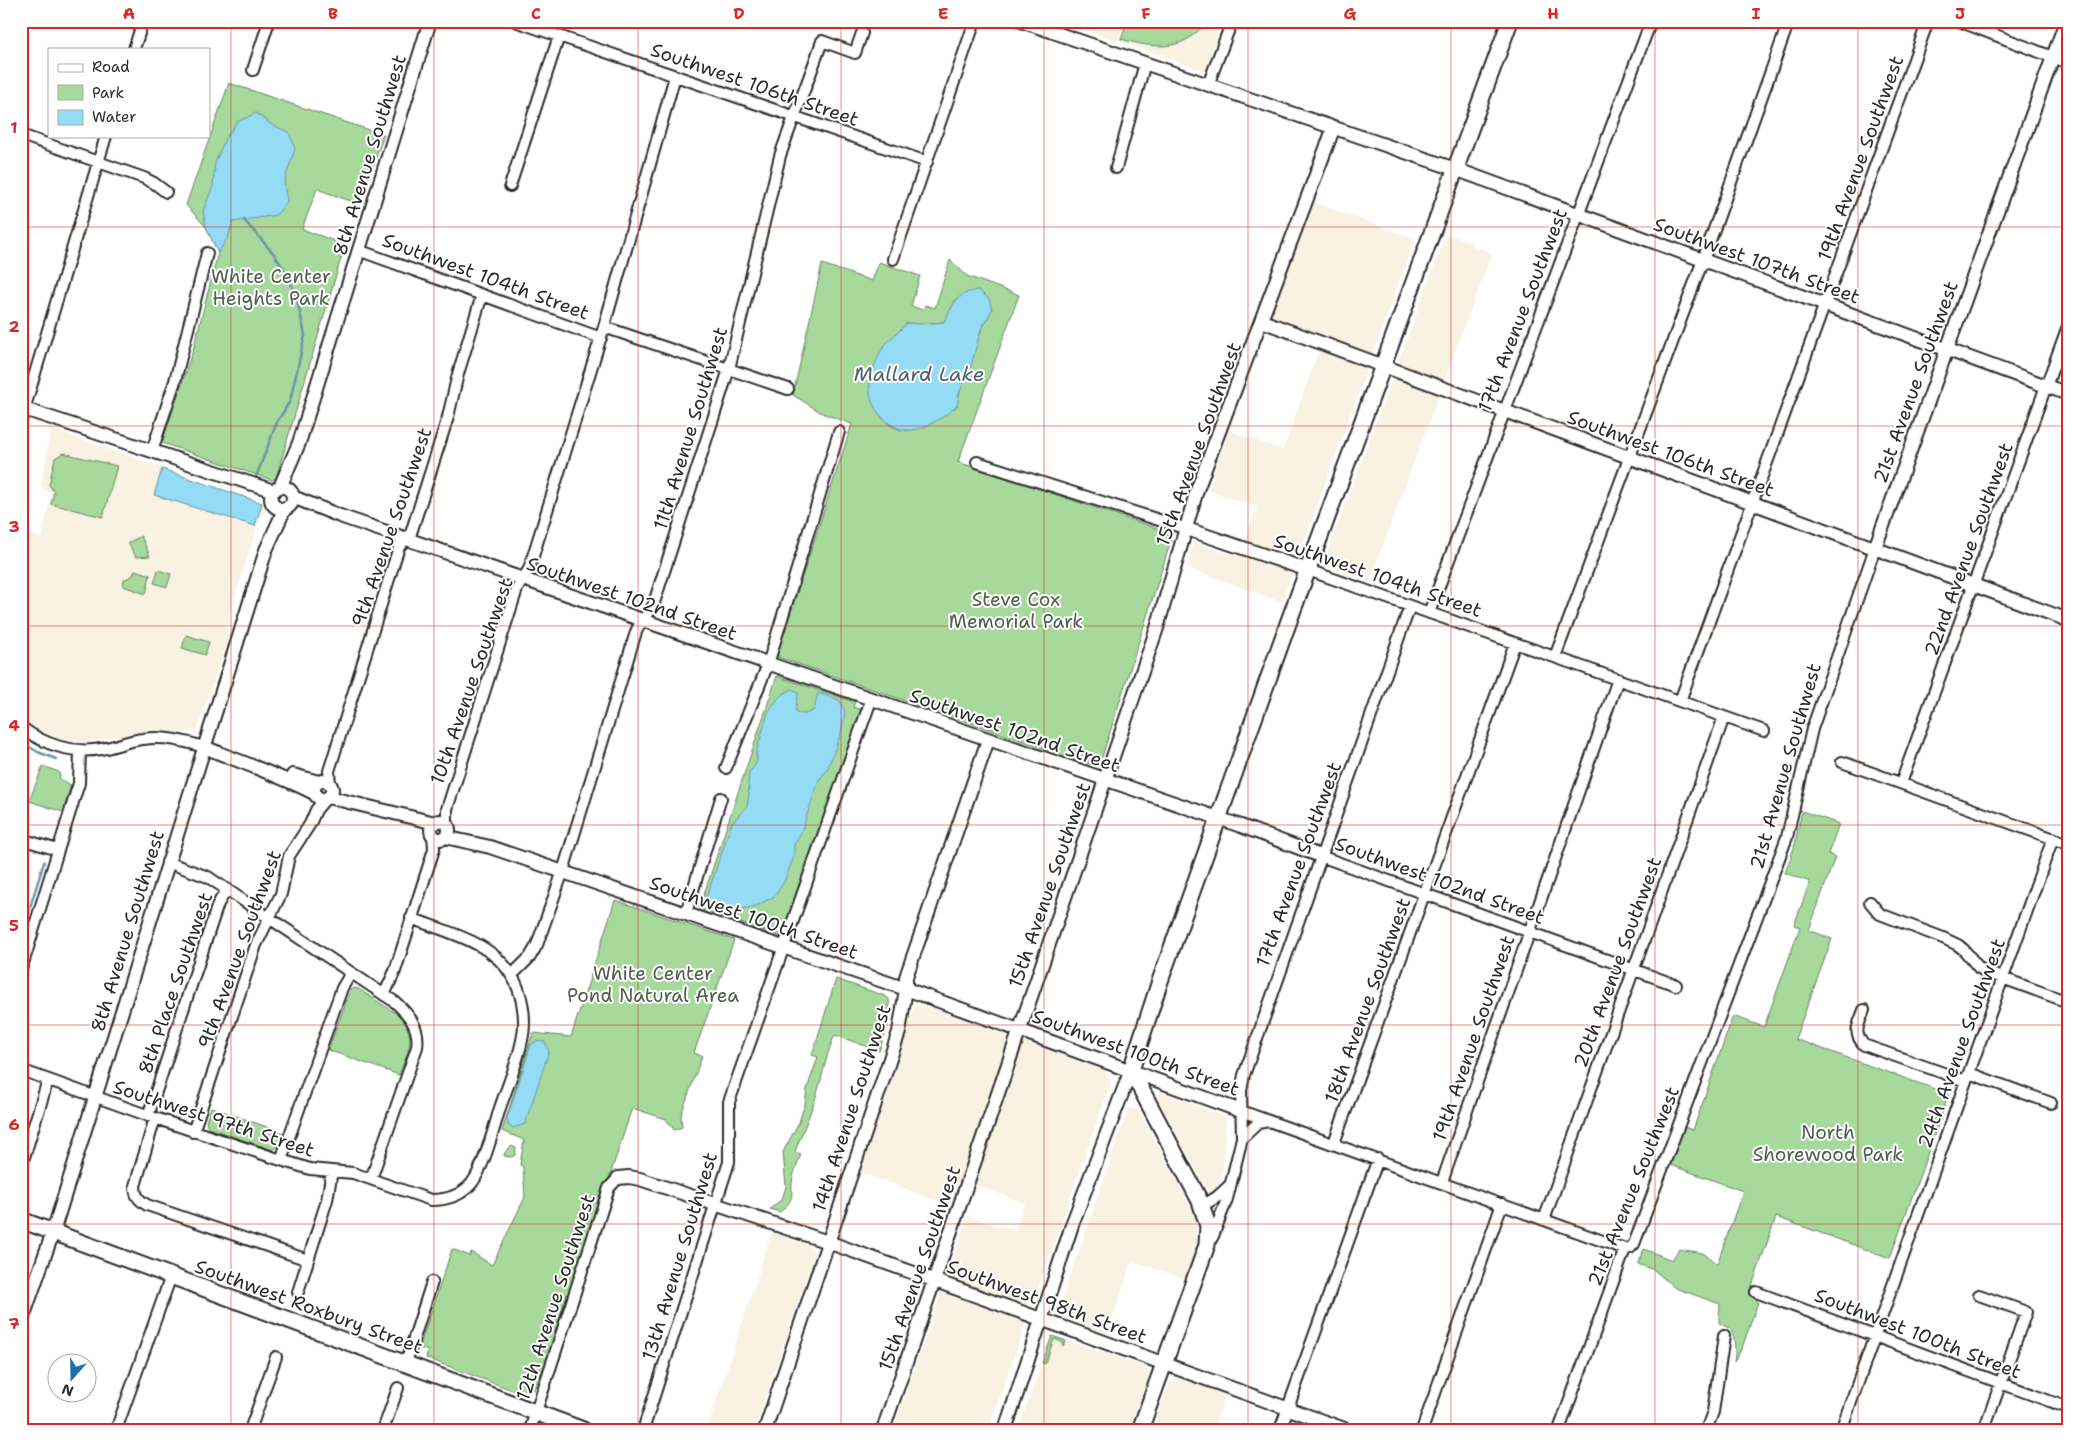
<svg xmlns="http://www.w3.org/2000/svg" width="2089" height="1451" viewBox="0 0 2089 1451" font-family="'Shantell Sans',sans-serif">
	<rect width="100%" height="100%" fill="#fff"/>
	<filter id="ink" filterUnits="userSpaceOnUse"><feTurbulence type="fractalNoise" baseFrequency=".02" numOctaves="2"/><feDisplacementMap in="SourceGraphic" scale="10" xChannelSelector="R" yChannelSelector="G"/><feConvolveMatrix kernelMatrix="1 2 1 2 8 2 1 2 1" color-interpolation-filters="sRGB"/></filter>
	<g filter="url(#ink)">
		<!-- built -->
		<path fill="#f9f2e3" d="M1061,21H1222L1205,71Z
			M1313,202L1415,239L1282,601L1276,600L1188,568L1193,542L1239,557L1257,507L1208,490L1229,431L1283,450L1323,339L1270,320Z
			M1446,234L1473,243V246L1492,253L1369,582L1325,566L1324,562Z
			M51,429L269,505L268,509L260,517L226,626L229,637L197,730L181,733L153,730L81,743L56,738L32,727L21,717V532L42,538L51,495L41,486Z
			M920,1004L1106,1071L1111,1082L988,1430H893L968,1216L1015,1231L1025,1203L959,1179L949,1205L857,1171L914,1008Z
			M1162,1092L1226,1117L1223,1169L1214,1194H1209L1157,1096Z
			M1129,1108L1138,1110L1194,1211L1198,1242L1185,1279L1132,1261L1107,1334L1061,1317L1059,1308Z
			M772,1232L812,1247L815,1253L754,1430H707Z
			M1052,1335L1145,1367L1149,1374L1129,1430H1018Z
			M1180,1377L1226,1394L1213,1430H1152L1169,1383Z"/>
		<!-- green -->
		<path fill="#a6d99b" stroke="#688263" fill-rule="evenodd" d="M1127,21H1210C1202,27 1195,34 1188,39C1167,51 1142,45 1121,39Z
			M229,83L384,135L359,204L317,189L302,229L345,245L276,478L272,480L162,443L193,350L218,253L206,227L186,205Z
			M950,260L967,276L1019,295L958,462L1165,531L1171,541L1101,760L1097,764H1090L778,657V651L852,424L822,413L793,395L822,264L872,281L879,262L920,276L911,306L923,310L925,305L935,308ZM956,299L988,319C975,337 960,383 957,406C933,422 903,446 880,415C874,406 869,397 870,386C870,376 899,332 907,323L922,324L944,322Z
			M63,453L117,466L103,517L51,504L54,492L49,485L55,458Z
			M141,536L150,556L136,557L128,543Z
			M135,570L150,575L146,594L123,586L124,580L133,575Z
			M158,570L171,574L167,587L154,583Z
			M186,635L209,642L205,655L182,648Z
			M777,676L855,702L853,707L862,710L782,937L699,909Z
			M43,766L59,772L60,779L71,785L63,812L29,801Z
			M1802,811L1839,824L1828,854L1835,857L1809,930L1832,939L1795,1039L1949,1094L1890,1258L1776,1217L1750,1292L1758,1302L1742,1348L1734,1362C1736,1350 1735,1341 1731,1329L1719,1323L1720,1304L1675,1288L1654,1270L1638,1264L1644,1249L1672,1260L1679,1249L1703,1253L1717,1264L1743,1191L1668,1164L1681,1126L1693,1130L1733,1016L1764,1027L1800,927L1794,925L1810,882L1785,873L1794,848Z
			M615,900L734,940L694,1053L702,1056L681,1115L682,1127L674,1130L666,1119L632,1108L556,1341L534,1390L526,1387L523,1394L426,1358L428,1351L419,1348L452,1249L470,1256L471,1252L492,1265L525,1197L523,1167L520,1165L524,1140L502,1131L533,1033L571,1037Z
			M836,979L885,996L889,999L890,1019L879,1051L835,1035C827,1052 825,1066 820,1083C814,1107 803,1129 795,1152L801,1154C798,1162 795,1169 793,1177C789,1196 798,1196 780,1212L770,1209L782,1199L786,1187L783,1152L799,1122L805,1104L807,1089L818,1057L812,1055Z
			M357,988L400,1016C418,1038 407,1053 399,1075L328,1050L351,989Z
			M211,1107L284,1133L279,1146L273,1150L208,1128L206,1122Z
			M511,1146L516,1148L515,1155L512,1157L504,1156L505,1152Z
			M1052,1336L1066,1341L1063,1346L1062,1342L1054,1339L1045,1364L1042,1363Z"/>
		<!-- water -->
		<path fill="#94dbf6" stroke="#6a95a5" d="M256,113L272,125L289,132L295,149L284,182L287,202L276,215L233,222L228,237L218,253L206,227L203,211L213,186L215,163L225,139L237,122Z
			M978,290L989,299L992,310L981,329L971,366L959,393L957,406C946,415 926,430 910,430C888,431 867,406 870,384C871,373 877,357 883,348C889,339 900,331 907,323L922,324L944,322C954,304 956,293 978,290Z
			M162,469L262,503L255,526L154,495Z
			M792,689L798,692C798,700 795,705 796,713L805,714L814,710L818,693L839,700L845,712L841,733L827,770L819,780L801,832L794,845V856L785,880L775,896L756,906L733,911L709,908L705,901L732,823L747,806L749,795L748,783L749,772L754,767L757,761L756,753L768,712L779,697Z
			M536,1041L545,1042L549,1051L525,1124L513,1128L508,1125L507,1118L531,1045Z"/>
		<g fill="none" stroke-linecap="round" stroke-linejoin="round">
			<!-- stream -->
			<path stroke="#6a95a5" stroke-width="2.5" d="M244,220L274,254L287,274L296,295L305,335L290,401L277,422L256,477
				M21,742L38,752L56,759
				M22,933L44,862"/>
			<defs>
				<path id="minor" d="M515,21L927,162
					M1959,21L2068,63
					M134,49L143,21
					M253,70L269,21
					M1208,85L1232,21
					M21,135L144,178L154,183L166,192
					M1116,168L1145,63
					M510,186L559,36
					M358,250L601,338
					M893,259L975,21
					M604,327L788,389
					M21,420L106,136
					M152,451L175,381L207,253
					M977,462L1184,528
					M1308,570L1764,731
					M1429,613L1651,21
					M1555,657L1703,260L1789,21
					M1680,701L1928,21
					M21,727C44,745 73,754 101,749C115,747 129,740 143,739C164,736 184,741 204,747
					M1842,762L2068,844
					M726,768L768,664L839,432
					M1901,783L2068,326
					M330,784L329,771L399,547L411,533L448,417L458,374L482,295
					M447,824V809L517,589L529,569L604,327L675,76
					M21,839L58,850
					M1323,857L1676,985
					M167,862L208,877L395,1002C409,1015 420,1027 417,1047L371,1179
					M1870,902L1880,914L1943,938L1958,945L1964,950L1979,968L1986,972L2068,1002
					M686,913L721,798
					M21,970L79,783L80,751
					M512,975L530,957L537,945L563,871L636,632C640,621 647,616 653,606L729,369L780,156C793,118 809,80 822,41L855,53L862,33
					M384,995L395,971L434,849L433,834
					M1864,1010C1859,1025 1852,1032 1864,1045L1966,1081
					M21,1070L155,1118L281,1160L310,1169L353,1173L431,1200C447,1200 462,1195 472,1183C484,1167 494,1128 500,1108C508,1084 519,1060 523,1035C526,1016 522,992 512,976C492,941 445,932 411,918
					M1969,1073L2051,1103
					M1241,1111L1625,1249
					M148,1116L218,904L227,889
					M155,1118L135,1186C135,1196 139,1200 147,1205L308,1260
					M193,1132L256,945L281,894L289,856L310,824L316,810L326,798
					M1242,1138L1258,1123L1269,1121
					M1334,1143L1515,643
					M281,1160L332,1016L342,988L351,973
					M21,1167L48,1080
					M1442,1182L1618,679
					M1202,1206L1217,1197L1229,1186
					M1544,1220L1724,717
					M1209,1243L1213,1236L1227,1199L1242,1138L1241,1091L1244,1075L1410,606
					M298,1292L327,1200L332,1171
					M1756,1292L2068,1408
					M1979,1295L2026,1312L1984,1430
					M406,1363L432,1282
					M645,1424L729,1162V1102L871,700
					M116,1430L171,1276
					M250,1430L276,1357
					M383,1430L398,1388
					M530,1430L609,1188L618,1178
					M1280,1430L1378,1159
					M1422,1430L1502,1204
					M1559,1430L1625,1249L1630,1248L1634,1244L1787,837L1812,729L1875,548
					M1706,1430L1713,1412L1724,1336
					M1841,1430L2053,838"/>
				<path id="tertiary" d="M1021,21L1455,169L2068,394
					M1262,321L2068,620
					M21,408L274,491
					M280,487L299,443L430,21
					M271 498a11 11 0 1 1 22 0a11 11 0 1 1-22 0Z
					M293,497L340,516L1241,826L1323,857
					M1184,528L1308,570
					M1875,548L2066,21
					M204,747C241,762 278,775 314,793
					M293,775L319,782
					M314 790a9 9 0 1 1 18 0a9 9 0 1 1-18 0Z
					M328,797L435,823
					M431 830a9 9 0 1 1 18 0a9 9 0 1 1-18 0Z
					M445,837L490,847L906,989L1241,1111
					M618,1178L629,1177L640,1179L828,1242L1347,1430
					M21,1323L53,1232L266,550L285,508
					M765,1430L899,1032L906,989V977L988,740
					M883,1430L1157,628L1197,490L1334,127
					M1005,1430L1073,1222L1131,1070"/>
				<path id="secondary" d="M21,1220L583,1430
					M1140,1430L1207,1245L1208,1226L1200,1201L1131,1070L1160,981L1290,618L1510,21"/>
			</defs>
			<!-- minor casing -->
			<use href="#minor" stroke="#2b2b2b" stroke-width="14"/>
			<!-- tertiary casing -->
			<use href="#tertiary" stroke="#2b2b2b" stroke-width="16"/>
			<!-- secondary casing -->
			<use href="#secondary" stroke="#2b2b2b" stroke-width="19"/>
			<!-- minor -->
			<use href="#minor" stroke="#fff" stroke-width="10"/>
			<!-- tertiary -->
			<use href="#tertiary" stroke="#fff" stroke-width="12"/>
			<!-- secondary -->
			<use href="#secondary" stroke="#fff" stroke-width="15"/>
		</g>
	</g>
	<!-- grid -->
	<path fill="none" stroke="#d62828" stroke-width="1" stroke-opacity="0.55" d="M231,21V1430M434,21V1430M638,21V1430M841,21V1430M1044,21V1430M1248,21V1430M1451,21V1430M1655,21V1430M1858,21V1430M21,227H2068M21,426H2068M21,626H2068M21,825H2068M21,1025H2068M21,1224H2068"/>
	<g text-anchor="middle" stroke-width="4" stroke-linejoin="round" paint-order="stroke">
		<!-- street labels -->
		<g font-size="19" fill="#2b2b2b" stroke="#fff">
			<text transform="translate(755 84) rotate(19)" y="7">Southwest 106th Street</text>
			<text transform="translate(369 155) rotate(-73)" y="7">8th Avenue Southwest</text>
			<text transform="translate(1860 158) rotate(-70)" y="7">19th Avenue Southwest</text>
			<text transform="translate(1757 260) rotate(20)" y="7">Southwest 107th Street</text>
			<text transform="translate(486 276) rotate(20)" y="7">Southwest 104th Street</text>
			<text transform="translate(1522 310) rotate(-69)" y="7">17th Avenue Southwest</text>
			<text transform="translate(1915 382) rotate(-70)" y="7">21st Avenue Southwest</text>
			<text transform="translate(690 428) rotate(-73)" y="7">11th Avenue Southwest</text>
			<text transform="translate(1198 444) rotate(-70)" y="7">15th Avenue Southwest</text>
			<text transform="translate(1671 453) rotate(20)" y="7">Southwest 106th Street</text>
			<text transform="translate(391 527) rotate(-71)" y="7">9th Avenue Southwest</text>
			<text transform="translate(1968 549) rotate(-70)" y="7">22nd Avenue Southwest</text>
			<text transform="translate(1378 575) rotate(19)" y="7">Southwest 104th Street</text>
			<text transform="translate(632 598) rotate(19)" y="7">Southwest 102nd Street</text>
			<text transform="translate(471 681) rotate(-71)" y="7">10th Avenue Southwest</text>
			<text transform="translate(1015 730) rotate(19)" y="7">Southwest 102nd Street</text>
			<text transform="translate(1785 766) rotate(-74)" y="7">21st Avenue Southwest</text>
			<text transform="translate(1298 864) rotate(-70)" y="7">17th Avenue Southwest</text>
			<text transform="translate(1440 880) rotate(20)" y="7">Southwest 102nd Street</text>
			<text transform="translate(1049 885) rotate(-71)" y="7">15th Avenue Southwest</text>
			<text transform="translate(754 917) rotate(19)" y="7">Southwest 100th Street</text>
			<text transform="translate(127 931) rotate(-73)" y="7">8th Avenue Southwest</text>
			<text transform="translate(239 949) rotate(-70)" y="7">9th Avenue Southwest</text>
			<text transform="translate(1617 962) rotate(-70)" y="7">20th Avenue Southwest</text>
			<text transform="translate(175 983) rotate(-71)" y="7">8th Place Southwest</text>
			<text transform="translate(1367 1000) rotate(-70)" y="7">18th Avenue Southwest</text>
			<text transform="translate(1473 1038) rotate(-71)" y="7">19th Avenue Southwest</text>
			<text transform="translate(1961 1043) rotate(-70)" y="7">24th Avenue Southwest</text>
			<text transform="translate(1136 1052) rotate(20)" y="7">Southwest 100th Street</text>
			<text transform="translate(851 1108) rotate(-72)" y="7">14th Avenue Southwest</text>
			<text transform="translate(214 1118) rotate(18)" y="7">Southwest 97th Street</text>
			<text transform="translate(1633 1186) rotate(-68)" y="7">21st Avenue Southwest</text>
			<text transform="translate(679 1256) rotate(-73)" y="7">13th Avenue Southwest</text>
			<text transform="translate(919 1268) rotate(-71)" y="7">15th Avenue Southwest</text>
			<text transform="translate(555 1297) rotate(-72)" y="7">12th Avenue Southwest</text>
			<text transform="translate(1047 1301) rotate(20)" y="7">Southwest 98th Street</text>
			<text transform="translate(309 1306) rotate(20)" y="7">Southwest Roxbury Street</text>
			<text transform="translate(1918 1333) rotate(21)" y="7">Southwest 100th Street</text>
		</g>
		<!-- park labels -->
		<g font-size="19" fill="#505f4d" stroke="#fff">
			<text x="271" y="283">White Center<tspan x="271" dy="22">Heights Park</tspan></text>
			<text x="1016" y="606">Steve Cox<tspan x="1016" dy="22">Memorial Park</tspan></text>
			<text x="653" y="980">White Center<tspan x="653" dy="22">Pond Natural Area</tspan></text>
			<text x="1828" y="1139">North<tspan x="1828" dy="22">Shorewood Park</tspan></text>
		</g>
		<!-- water labels -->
		<g font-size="20" font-style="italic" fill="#4a6068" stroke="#fff">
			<text x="919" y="381">Mallard Lake</text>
		</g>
	</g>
	<!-- margin -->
	<rect width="2089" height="1451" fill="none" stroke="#fff" stroke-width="55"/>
	<!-- legend -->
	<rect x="48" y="48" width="162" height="90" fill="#ffffff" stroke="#aaaaaa"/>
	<rect x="58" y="64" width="25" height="8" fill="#ffffff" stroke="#aaaaaa"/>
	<text x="92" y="72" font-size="15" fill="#2b2b2b">Road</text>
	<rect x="58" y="85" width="25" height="15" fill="#a6d99b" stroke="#aaaaaa"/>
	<text x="92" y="98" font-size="15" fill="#2b2b2b">Park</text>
	<rect x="58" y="110" width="25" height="15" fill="#94dbf6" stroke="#aaaaaa"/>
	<text x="92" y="122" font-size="15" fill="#2b2b2b">Water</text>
	<!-- north arrow -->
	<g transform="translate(72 1378) rotate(200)"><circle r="24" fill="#ffffff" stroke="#aaaaaa"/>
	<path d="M0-4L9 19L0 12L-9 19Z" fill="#1f6fb2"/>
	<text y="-8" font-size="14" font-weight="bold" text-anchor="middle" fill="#2b2b2b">N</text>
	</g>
	<rect x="28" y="28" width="2034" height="1396" fill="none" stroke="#d62828" stroke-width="2"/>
	<g font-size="16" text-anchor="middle" font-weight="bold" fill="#d62828">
		<text x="129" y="19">A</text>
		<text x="333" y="19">B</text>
		<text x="536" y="19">C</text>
		<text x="739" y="19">D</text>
		<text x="943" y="19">E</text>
		<text x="1146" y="19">F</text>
		<text x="1350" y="19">G</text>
		<text x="1553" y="19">H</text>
		<text x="1756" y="19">I</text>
		<text x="1960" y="19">J</text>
		<text x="14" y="133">1</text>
		<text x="14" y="332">2</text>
		<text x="14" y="532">3</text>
		<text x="14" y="731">4</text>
		<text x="14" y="931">5</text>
		<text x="14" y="1130">6</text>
		<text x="14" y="1329">7</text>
	</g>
</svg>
